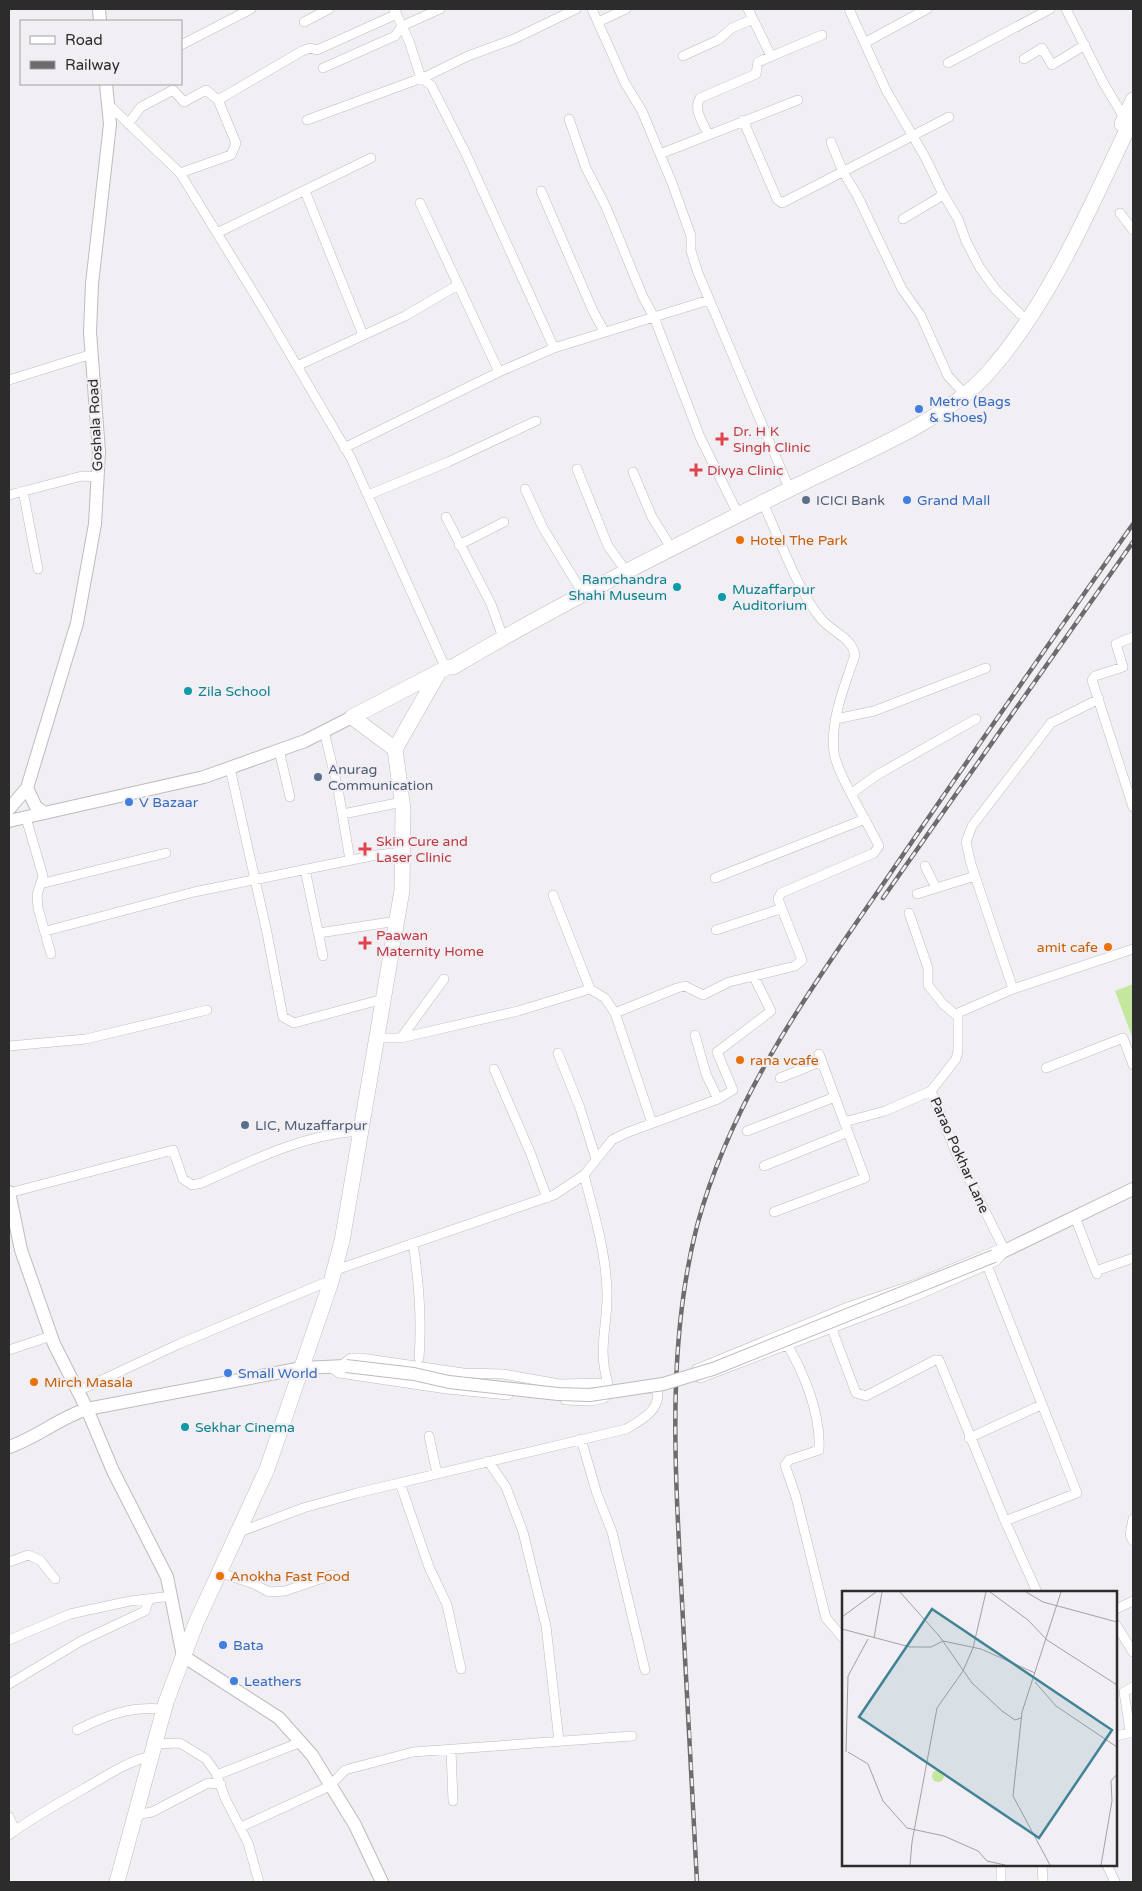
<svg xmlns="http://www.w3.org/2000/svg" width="1142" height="1891" viewBox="0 0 1142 1891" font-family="'Varela Round',sans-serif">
	<rect width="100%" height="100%" fill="#f2eff4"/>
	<!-- green -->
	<path fill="#c3e79c" d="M1133,984V1039L1115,991Z"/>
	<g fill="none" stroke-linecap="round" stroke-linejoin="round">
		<defs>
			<path id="street" d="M394,9L409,41L421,78L431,85L466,154L554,348
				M592,9L625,83L642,111L672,183L691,236V251L698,273L786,481
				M748,9L771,56
				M849,9L886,90L925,157L942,192L940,197L903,219
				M1066,9L1104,84L1125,119
				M304,22L329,9
				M598,22L626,9
				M866,42L927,9
				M181,45L251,9
				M683,56L718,40L732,28L753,19
				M1024,59L1042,48L1052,65L1085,45
				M948,63L1050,9
				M323,68L395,36L402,26L440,9
				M218,100L302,51L310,48L317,50L397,14
				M108,104L180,173L263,308L351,458L446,669
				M569,119L586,168L606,207L643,297L654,317L700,437L735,508
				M307,120L427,76L468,56L514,39L576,9
				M743,120L777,199L782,203L949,117
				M128,124L141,107L173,90L184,102L206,90L218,100L236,143L231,155L180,173
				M708,134C703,123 693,109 700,98L756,74L758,62L822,35
				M831,142L843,172L857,195L902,289L921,316L948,376L960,389
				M660,154L798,100
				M305,191L363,335
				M541,191L593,311L604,331
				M942,192L958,219L966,241L980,268L996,290L1020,314
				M420,203L499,372
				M1120,213L1133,230
				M217,233L371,158
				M297,366L405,316L458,285
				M9,380L92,354
				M344,448L499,372L554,348L709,300
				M577,469L608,546L621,564
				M633,472L652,517L667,541
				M525,489L543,528L579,587
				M23,491L38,569
				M9,495L82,476L98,477
				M368,495L448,462L536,421
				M446,517L491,604L501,632
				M459,545L504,522
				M1133,637L1116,644L1123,667L1095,676L1092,680L1133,807
				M836,719L874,711L986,668
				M324,731L338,789L350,860
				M279,750L290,797
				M230,768L267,933L283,1017L294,1023L383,999
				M852,793L877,775L976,719
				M343,814L402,802
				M26,818L43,876L37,895L38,908L51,954
				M925,866L936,888
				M305,869L323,956
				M715,878L865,819
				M40,884L166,853
				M917,894L975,876
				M553,895L590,989
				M909,913L928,968V985L943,1004L957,1016
				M716,930L780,909
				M46,931L194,892L376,855L403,852
				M319,933L397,921
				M1013,989L971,864L966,842L972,826L1051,723L1099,699
				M615,1013L677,988L685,986L703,995L729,982L795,966L802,960L778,899L781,893L874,853L879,846C869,825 836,772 834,752C830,720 845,685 855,655C851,637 834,633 822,620C799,594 778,535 763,503
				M695,1035L706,1074L718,1099
				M378,1038H401L518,1011L590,989L605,998L615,1013L652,1123
				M401,1038L444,979
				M9,1046L86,1039L207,1010
				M558,1053L580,1108L596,1159
				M1046,1068L1123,1038L1133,1065
				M494,1069L530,1152L547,1198
				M780,1078L822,1061
				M844,1122L885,1111L931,1091
				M747,1131L835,1097
				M764,1166L848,1132
				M9,1193L173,1150L183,1179L192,1185L202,1183C252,1160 305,1134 361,1131
				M774,1212L865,1178L819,1054
				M1075,1217L1097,1274
				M413,1243C419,1282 422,1319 419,1358
				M1000,1249L1005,1251L996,1261L911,1298L700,1378L697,1369L848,1307L913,1285Z
				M1005,1251L957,1155L931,1091L956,1059L958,1051V1013L1013,989L1133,949
				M333,1271L554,1195L584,1175L612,1140L626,1133L718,1099L733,1090L717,1052L771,1011L754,977
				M1096,1271L1133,1258
				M827,1316L856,1393L866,1396L935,1360H939L1005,1521L1077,1493L987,1265
				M785,1341C804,1372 821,1414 819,1450L789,1460L785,1465L796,1497L826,1618L843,1638
				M9,1350L51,1336
				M330,1367L339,1373L447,1389L508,1395
				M339,1367L351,1358H361L463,1373L503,1374L559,1384L608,1383C597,1348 608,1326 607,1292C606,1252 594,1213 584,1175
				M78,1391L179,1344L324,1283L331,1282
				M565,1400L591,1401L604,1398
				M429,1436L437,1474
				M969,1438L1041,1405
				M581,1439L597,1494L612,1532L645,1670
				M488,1461L506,1487L523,1532L546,1626L559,1741
				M400,1483L429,1567L447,1605L461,1669
				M1133,1519L1130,1535L1133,1541
				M1005,1521L1037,1592
				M237,1533L303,1508L357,1493L626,1429C642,1420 662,1409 657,1389H649
				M9,1562L28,1555L40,1560L55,1579
				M218,1572L254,1584L269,1592L285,1591L332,1575
				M1116,1609L1133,1601
				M1116,1625L1133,1652
				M9,1640L70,1614L130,1601L172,1596
				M9,1684L81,1641L145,1611L149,1599
				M77,1730C107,1715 130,1706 164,1709
				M1130,1731L1124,1692L1133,1687
				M1116,1736L1133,1732
				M154,1744L180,1743L206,1759L216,1773L225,1798L248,1843L259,1882
				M451,1750L453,1801
				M217,1775L301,1742
				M135,1815L152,1812L208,1783L221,1784
				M9,1817L15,1830
				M241,1827L330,1786L345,1770L413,1752L632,1736
				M9,1835C33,1817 59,1803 85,1788C106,1776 128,1761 151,1756
				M1042,1865L1043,1882
				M1107,1865L1115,1882
				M1001,1869V1882"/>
			<path id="secondary" d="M99,9L100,21
				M27,788L36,807L45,813
				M9,809L27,788L77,623L95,524L99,452L90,332L92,284L110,124L106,84
				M9,821L204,777L305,741L352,717
				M9,1192L21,1250L54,1344L87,1409L113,1471L167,1577L183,1656L279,1718L312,1755L355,1825L382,1882
				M994,1256L1133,1189
				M9,1447C36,1438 59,1418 87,1409L302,1368L346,1366"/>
			<path id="primary" d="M1122,124L1133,100
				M395,749L439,672
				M117,1882L166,1702L196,1623L267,1469L331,1282L342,1241L402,890L403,809L395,749L352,717L448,667H453C564,601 680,544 796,486C854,457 944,422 987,374C1050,304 1093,201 1133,117"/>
		</defs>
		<!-- street casing -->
		<use href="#street" stroke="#bebbbf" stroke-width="10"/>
		<!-- secondary casing -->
		<use href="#secondary" stroke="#bebbbf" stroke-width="14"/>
		<!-- primary casing -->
		<use href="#primary" stroke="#bebbbf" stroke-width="16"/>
		<!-- street -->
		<use href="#street" stroke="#fff" stroke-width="9"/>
		<!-- secondary -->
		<use href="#secondary" stroke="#fff" stroke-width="12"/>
		<!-- primary -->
		<use href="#primary" stroke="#fff" stroke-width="15"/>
		<defs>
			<path id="rail" d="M883,898L1133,542
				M697,1882C692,1783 687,1683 681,1583C675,1466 667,1342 697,1226C733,1092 817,981 894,868C973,752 1053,638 1133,524"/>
		</defs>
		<!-- rail casing -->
		<use href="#rail" stroke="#6c6b6d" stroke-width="4.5"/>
		<!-- rail -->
		<use href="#rail" stroke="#f2eff4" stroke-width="2.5" stroke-dasharray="8" stroke-linecap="butt"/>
		<defs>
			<path id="secondary-bridge" d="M346,1366L414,1374L449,1382L558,1394L590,1395L663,1384L713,1369L994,1256"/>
		</defs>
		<!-- secondary-bridge casing -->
		<use href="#secondary-bridge" stroke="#bebbbf" stroke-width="14" stroke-linecap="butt"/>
		<!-- secondary-bridge -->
		<use href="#secondary-bridge" stroke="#fff" stroke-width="12"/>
	</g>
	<!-- markers -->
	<g fill="#3f7fe0" stroke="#f2eff4" stroke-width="2">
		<circle cx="919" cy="409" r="5"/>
		<circle cx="907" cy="500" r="5"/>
		<circle cx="129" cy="802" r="5"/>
		<circle cx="228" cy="1373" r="5"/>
		<circle cx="223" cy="1645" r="5"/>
		<circle cx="234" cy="1681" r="5"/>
	</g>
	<g fill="#e0444e" stroke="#f2eff4" stroke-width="2">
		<path d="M719.5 431.5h5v5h5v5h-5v5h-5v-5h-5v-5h5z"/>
		<path d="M693.5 462.5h5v5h5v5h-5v5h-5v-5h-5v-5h5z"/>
		<path d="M362.5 841.5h5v5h5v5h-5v5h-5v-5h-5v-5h5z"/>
		<path d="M362.5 935.5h5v5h5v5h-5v5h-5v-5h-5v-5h5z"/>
	</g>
	<g fill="#5c6f8a" stroke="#f2eff4" stroke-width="2">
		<circle cx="806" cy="500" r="5"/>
		<circle cx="318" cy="777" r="5"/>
		<circle cx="245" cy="1125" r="5"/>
	</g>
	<g fill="#e8710a" stroke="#f2eff4" stroke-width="2">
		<circle cx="740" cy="540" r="5"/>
		<circle cx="1108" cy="947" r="5"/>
		<circle cx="740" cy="1060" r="5"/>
		<circle cx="34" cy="1382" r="5"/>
		<circle cx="220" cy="1576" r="5"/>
	</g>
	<g fill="#0f9aa8" stroke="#f2eff4" stroke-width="2">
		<circle cx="677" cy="587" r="5"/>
		<circle cx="722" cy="597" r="5"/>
		<circle cx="188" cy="691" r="5"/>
		<circle cx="185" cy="1427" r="5"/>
	</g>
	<g text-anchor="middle" stroke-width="4.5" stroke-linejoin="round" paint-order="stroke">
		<!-- shop labels -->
		<g font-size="14" fill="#366cbe" stroke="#f2eff4" text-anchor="start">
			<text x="929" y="406">Metro (Bags<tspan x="929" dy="16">&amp; Shoes)</tspan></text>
			<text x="917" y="505">Grand Mall</text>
			<text x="139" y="807">V Bazaar</text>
			<text x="238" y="1378">Small World</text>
			<text x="233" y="1650">Bata</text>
			<text x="244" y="1686">Leathers</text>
		</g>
		<!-- street labels -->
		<g font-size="14" fill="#2d2c2d" stroke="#f2eff4">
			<text transform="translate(95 425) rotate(-93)" y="5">Goshala Road</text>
			<text transform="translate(960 1155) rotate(66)" y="5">Parao Pokhar Lane</text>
		</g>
		<!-- health labels -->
		<g font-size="14" fill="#be3a42" stroke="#f2eff4" text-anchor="start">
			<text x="733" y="436">Dr. H K<tspan x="733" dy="16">Singh Clinic</tspan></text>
			<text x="707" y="475">Divya Clinic</text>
			<text x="376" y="846">Skin Cure and<tspan x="376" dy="16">Laser Clinic</tspan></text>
			<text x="376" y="940">Paawan<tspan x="376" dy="16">Maternity Home</tspan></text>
		</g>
		<!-- service labels -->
		<g font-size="14" fill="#4e5e75" stroke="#f2eff4" text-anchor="start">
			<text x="816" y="505">ICICI Bank</text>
			<text x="328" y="774">Anurag<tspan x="328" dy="16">Communication</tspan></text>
			<text x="255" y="1130">LIC, Muzaffarpur</text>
		</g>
		<!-- food labels -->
		<g font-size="14" fill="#c56008" stroke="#f2eff4" text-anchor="start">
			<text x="750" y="545">Hotel The Park</text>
			<text x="1098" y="952" text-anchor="end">amit cafe</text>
			<text x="750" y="1065">rana vcafe</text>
			<text x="44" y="1387">Mirch Masala</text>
			<text x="230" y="1581">Anokha Fast Food</text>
		</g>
		<!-- culture labels -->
		<g font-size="14" fill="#0d838f" stroke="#f2eff4" text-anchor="start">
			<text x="667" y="584" text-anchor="end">Ramchandra<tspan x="667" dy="16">Shahi Museum</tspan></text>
			<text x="732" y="594">Muzaffarpur<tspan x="732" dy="16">Auditorium</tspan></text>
			<text x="198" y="696">Zila School</text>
			<text x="195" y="1432">Sekhar Cinema</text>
		</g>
	</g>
	<!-- overview -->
	<g transform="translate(842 1591)">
		<rect width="275" height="275" fill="#f2eff4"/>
		<path d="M90 185a6 6 0 1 1 12 0a6 6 0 1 1-12 0Z" fill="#c3e79c"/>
		<path fill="none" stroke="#a3a1a4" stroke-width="1" d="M58,1L98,46L130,92L160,120L173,129L179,127M148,1L186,29L205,49L275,94M184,1L201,11L275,31M0,26L34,1M0,38L68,56H89L101,50L139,58L193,82M32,47L40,1M121,80L131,57L144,1M193,91L214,115L275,156M4,161L6,85L26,48M6,161L26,173L41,210L65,237L102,245L136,260L145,270L163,274M68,274L70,251L95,117L121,80M208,274L171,205L180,121L219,1M259,274L270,210L269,190L275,183"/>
		<path fill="#428496" fill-opacity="0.15" stroke="#428496" stroke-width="2.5" d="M90,18L270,139L197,247L17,126Z"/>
		<rect width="275" height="275" fill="none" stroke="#2d2c2d" stroke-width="2.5"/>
	</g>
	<!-- border -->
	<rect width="1142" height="1891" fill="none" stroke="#2d2c2d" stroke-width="20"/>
	<!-- legend -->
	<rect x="20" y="20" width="162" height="65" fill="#f2eff4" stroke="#a3a1a4"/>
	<rect x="30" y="36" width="25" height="8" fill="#ffffff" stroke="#a3a1a4"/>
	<text x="65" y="45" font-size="15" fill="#2d2c2d">Road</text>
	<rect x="30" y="61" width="25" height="8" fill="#6c6b6d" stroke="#a3a1a4"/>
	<text x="65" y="70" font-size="15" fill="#2d2c2d">Railway</text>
</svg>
